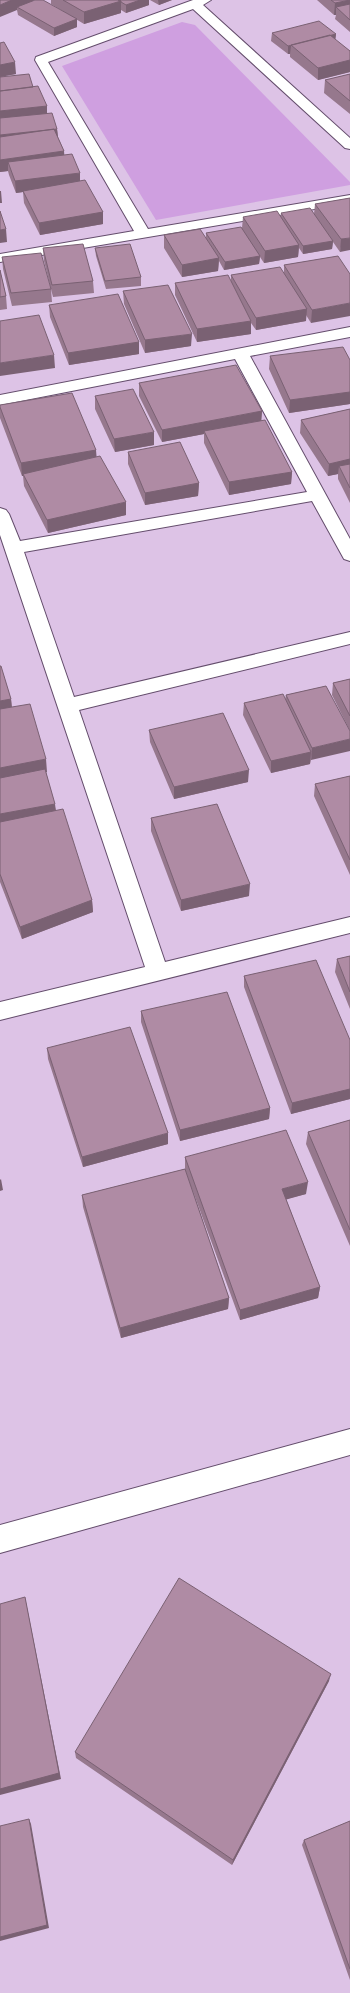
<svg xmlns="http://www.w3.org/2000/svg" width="350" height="1993" viewBox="0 0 350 1993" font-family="Merriweather,serif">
	<rect width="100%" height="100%" fill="#ddc3e6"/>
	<!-- green -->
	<path fill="#cf9fe0" d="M182,22L195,25L350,182V185L156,220L62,66Z"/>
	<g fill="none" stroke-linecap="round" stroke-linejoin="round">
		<defs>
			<path id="minor" d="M193,0H211L203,5L350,138V149L345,148L193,9L48,62L148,229L350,195V203L0,262V254L134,231L35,60L36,57Z
				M350,327V337L250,356L350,539V561L344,559L312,501L24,552L74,697L350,632V644L79,710L165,962L350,917V933L0,1020V1002L145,967L0,535V508L6,510L9,514L20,541L307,492L235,359L0,405V395Z"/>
			<path id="tertiary" d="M350,1429V1455L0,1553V1525Z"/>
		</defs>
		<!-- minor casing -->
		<use href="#minor" stroke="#644d6c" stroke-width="2"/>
		<!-- tertiary casing -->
		<use href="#tertiary" stroke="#644d6c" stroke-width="2"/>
		<!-- minor -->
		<use href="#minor" fill="#fff" fill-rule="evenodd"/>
		<!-- tertiary -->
		<use href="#tertiary" fill="#fff" fill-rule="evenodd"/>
	</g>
	<!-- wall -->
	<path fill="#96788d" d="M0,0H33V1L77,19V27L54,36L18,15L17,10Z
		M51,0H149V5L126,13L121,10V13L84,24L51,4Z
		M150,0H172L159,5Z
		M317,0H350V32L335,19L336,15H334Z
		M272,33L336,34L335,40L350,51V72L318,80L290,57V54H288L271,41Z
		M0,43L16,74L2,76L33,87L47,106V113L57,129L58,137L64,151V155L80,181L103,212V224L40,235L24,203L23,192L16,193L9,175L8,171L0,172Z
		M350,74V114L324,93L325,80Z
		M350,198L340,252L333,242L332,249L303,254L299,248L298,257L264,263L260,257L259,264L224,270L219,261L218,271L182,277L164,248V235L206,238V233L242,228L243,217H281V213L314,214L315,204Z
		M43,248L93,281L94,293L53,297L44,261Z
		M95,248L141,277V286L106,289L96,256Z
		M338,256L311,323L306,315V321L256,330L251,323V334L197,342L175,295V283L231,281V275L284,272V265Z
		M2,257L51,289L52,302L12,306L3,269Z
		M0,270L6,296L7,309L0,310Z
		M123,291L191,346L145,353L124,304Z
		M49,305L139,342V354L69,365L50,317Z
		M270,356L350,360V404L289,413L269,369Z
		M139,383L262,411L261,421L292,472L291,484L229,495L204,443V434L162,442L139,396Z
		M95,396L154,445L115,452L95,409Z
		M0,405L96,450V457L126,515L48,533L24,486L23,476H22L0,418Z
		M350,409V503L338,479V474L328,476L300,433L301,420Z
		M128,452L199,483L198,496L145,505L128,464Z
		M0,666L11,699L12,707L47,772H46L56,811L92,900L93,912L22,939L0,882Z
		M350,679V731L332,695L333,683Z
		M326,686L311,760V759L310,764L271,773L243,715L244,703L285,700L286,695Z
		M149,730L248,782L174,799L150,742Z
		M350,776V875L314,796L315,784Z
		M151,818L249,896L181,911L151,831Z
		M350,956V1009L335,972L337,959Z
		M244,976L350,1040V1099L291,1114L244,987Z
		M141,1011L270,1108L269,1119L180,1141L141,1022Z
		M47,1048L168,1144L83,1167L48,1059Z
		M350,1120V1246L306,1144L308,1132Z
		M185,1157L306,1194L286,1199L320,1287L318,1298L240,1320L191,1186L229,1298L228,1309L121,1338L83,1207L82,1195L185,1169Z
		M329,1681L232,1865L76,1758L75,1752Z
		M350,1821V1980L302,1845L304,1840Z"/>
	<!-- shaded-wall -->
	<path fill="#7a6173" d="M12,0H33V4L17,7V10L0,17V5Z
		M140,0H149V5L126,13V5Z
		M158,0H172L159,5Z
		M350,0V12L336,7V15H334L335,3Z
		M121,1V13L84,24V12Z
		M77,19V27L54,36V28Z
		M336,34L335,42L291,46Z
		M288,46H291L290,54H288Z
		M350,60V72L318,80V68Z
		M15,62L16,74L0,77V65Z
		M47,106V118L0,124V111Z
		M57,129L58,137L0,143V135Z
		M64,151L65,163L8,162V171L0,172V160Z
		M80,173V185L23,191V192L16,193L15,181Z
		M0,191H1L2,203H0Z
		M103,212V224L40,235L39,223Z
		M6,229L7,242L0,243V230Z
		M350,238V250L340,252L341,239Z
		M333,241L332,249L303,254V246Z
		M299,245L298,257L264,263L265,251Z
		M260,256L259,264L224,270L225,262Z
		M219,258L218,271L182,277V265Z
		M350,303V316L311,323L312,310Z
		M307,309L306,321L256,330V318Z
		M251,321V334L197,342V329Z
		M192,334L191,346L145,353V340Z
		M139,342V354L69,365L68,353Z
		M54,355L55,368L0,376V363Z
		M350,392V404L289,413L290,400Z
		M262,411L261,424L204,431V434L162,442V430Z
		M154,432V445L115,452L114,439Z
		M96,450L97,462L23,474V476H22L21,463Z
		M350,459V471L339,466L338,474L328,476L329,464Z
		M292,472L291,484L229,495V482Z
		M199,483L198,496L145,505V493Z
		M126,502V515L48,533L47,520Z
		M11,699L12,711L0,713V701Z
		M350,739V751L311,760L312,748Z
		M311,752L310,764L271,773V761Z
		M46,759L47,772L0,780V768Z
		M249,770L248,782L174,799V787Z
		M55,804L56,812L0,823V814Z
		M250,884L249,896L181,911V900Z
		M92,900L93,912L22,939L20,927Z
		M350,1089V1099L291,1114L292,1103Z
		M270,1108L269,1119L180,1141V1130Z
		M168,1133V1144L83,1167L82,1157Z
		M1,1179L3,1190L0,1191V1180Z
		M308,1182L306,1194L281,1201L282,1189Z
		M320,1287L318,1298L240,1320V1310Z
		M229,1298L228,1309L121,1338L120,1328Z
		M25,1597L61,1779L0,1795V1789Z
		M331,1674L329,1681L232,1865L233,1860Z
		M29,1819L31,1824L49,1928L0,1941V1937Z"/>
	<!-- building -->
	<path fill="#af8ba4" stroke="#7a6173" d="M0,0H12L0,5Z
		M35,0H43L77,19L54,28L17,7Z
		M63,0H118L121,1L84,12Z
		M118,0H140L126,5L121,2V1Z
		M331,0H350L335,3Z
		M350,4V20L336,7Z
		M319,21L336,34L288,46L272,33Z
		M330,35L350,51V60L318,68L291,45Z
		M4,42L15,62L0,65V43Z
		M29,74L33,87L0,91V77Z
		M350,74V101L325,80Z
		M38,86L47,106L0,111V91Z
		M52,113L57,129L0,135V118Z
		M54,129L64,151L0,160V137Z
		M72,154L80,173L15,181L8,162Z
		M85,180L103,212L39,223L23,191Z
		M350,198V238L341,239L315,204Z
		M310,208L333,241L303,246L281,213Z
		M0,211L6,229L0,230Z
		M277,211L299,245L265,251L243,217Z
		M241,227L260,256L225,262L206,233Z
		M200,229L219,258L182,265L164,235Z
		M83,244L93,281L52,285L43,248Z
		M130,244L141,277L105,281L95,248Z
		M41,253L51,289L11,293L2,257Z
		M338,256L350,274V303L312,310L284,265Z
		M280,267L307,309L256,318L231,275Z
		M0,270L6,296L0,297Z
		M228,275L251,321L197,329L175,283Z
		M168,285L192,334L145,340L123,291Z
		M118,294L139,342L68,353L49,305Z
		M39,315L54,355L0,363V321Z
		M343,347L350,360V392L290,400L270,356Z
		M236,365L262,411L162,430L139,383Z
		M133,389L154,432L114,439L95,396Z
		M72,393L96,450L21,463L0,407V405Z
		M350,409V459L329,464L301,420Z
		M265,420L292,472L229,482L204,431Z
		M180,442L199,483L145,493L128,452Z
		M100,456L126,502L47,520L23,474Z
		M350,464V488L339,466Z
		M0,666H1L11,699L0,701Z
		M350,679V716L333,683Z
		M326,686L350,731V739L312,748L286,695Z
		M283,694L311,752L271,761L244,703Z
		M30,704L46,759L0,768V709Z
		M223,713L249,770L174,787L149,730Z
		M45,769L55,804L0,814V778Z
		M350,776V860L315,784Z
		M217,804L250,884L181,900L151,818Z
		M63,809L92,900L20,927L0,874V822Z
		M350,956V992L337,959Z
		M316,960L350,1040V1089L292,1103L244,976Z
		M227,992L270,1108L180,1130L141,1011Z
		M130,1027L168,1133L82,1157L47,1048Z
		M350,1120V1230L308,1132Z
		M286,1130L308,1182L282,1189L320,1287L240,1310L185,1157Z
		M185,1169L229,1298L120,1328L82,1195Z
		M179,1578L331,1674L233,1860L75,1752Z
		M25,1597L59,1773L0,1789V1604Z
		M29,1819L47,1925L0,1937V1826Z
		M350,1821V1969L304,1840Z"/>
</svg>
